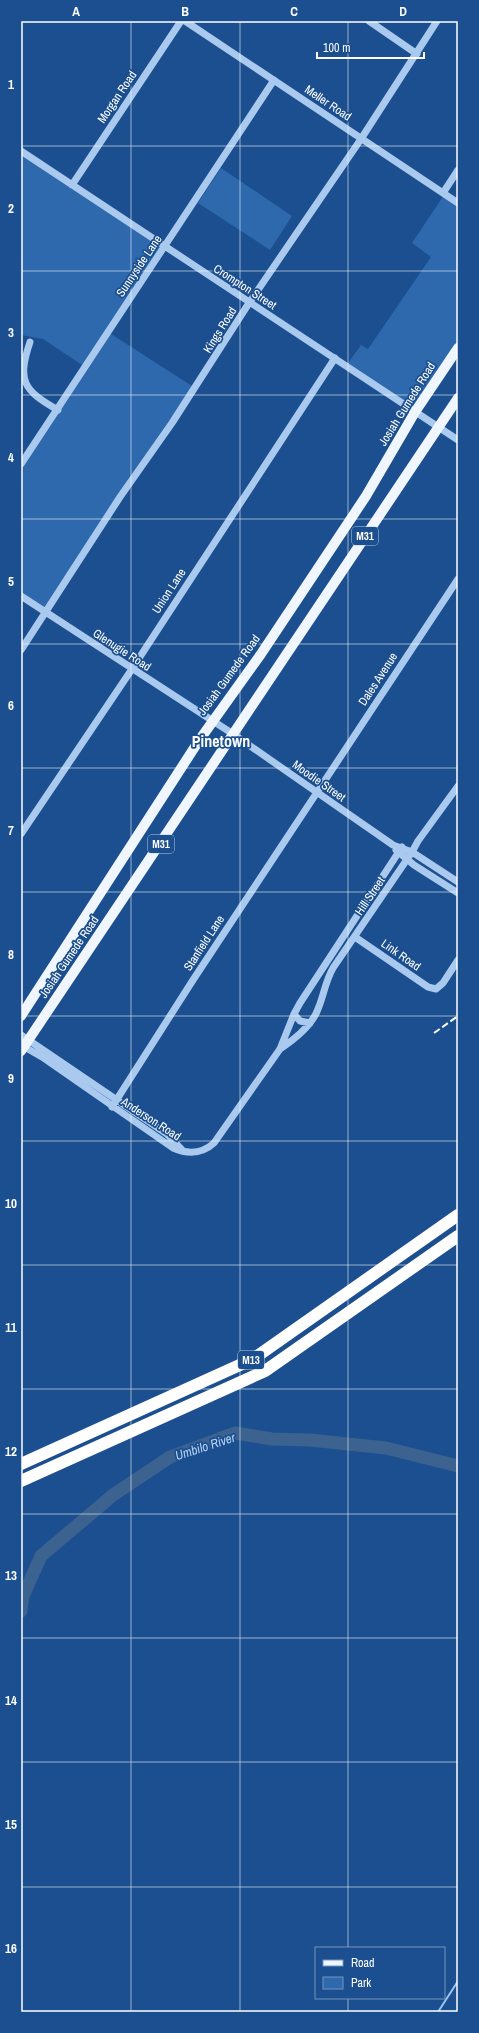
<svg xmlns="http://www.w3.org/2000/svg" width="479" height="2033" viewBox="0 0 479 2033" font-family="'Archivo Narrow',sans-serif">
	<rect width="100%" height="100%" fill="#1b4f8f"/>
	<!-- green -->
	<path fill="#2e69ad" d="M21,152L165,247L108,332L195,388L46,613L21,596V465L85,367L43,339L21,335Z
		M221,168L292,216L270,250L198,203Z
		M444,195L458,204V347L415,413L346,366L361,345L368,349L431,257L412,243Z"/>
	<g fill="none" stroke-linecap="round" stroke-linejoin="round">
		<!-- stream -->
		<path stroke="#9cc4f0" stroke-width="2" d="M438,2012L458,1981"/>
		<!-- river -->
		<path stroke="#3c6290" stroke-width="13" d="M21,1611L23,1596L41,1556L113,1495L170,1457L235,1433L272,1439L310,1440L386,1448L458,1466"/>
		<!-- minor -->
		<path stroke="#a9c9ee" stroke-width="7" d="M185,21L458,203
			M369,21L417,54
			M21,151L458,440
			M72,185L181,21
			M443,193L458,170
			M30,342C17,381 23,390 58,410
			M21,464L274,80
			M21,596L233,734L393,845L412,852L458,882
			M21,650L120,497L172,423L249,303L361,139L437,21
			M21,834L132,669L335,358
			M396,850L414,865L458,893
			M355,937L428,987L436,989L443,983L458,960
			M294,1014L300,1021L310,1023
			M21,1035L167,1134L183,1151
			M21,1045L42,1057L173,1148C187,1154 202,1154 214,1143L280,1049L294,1014L300,1003L402,847
			M280,1049C295,1039 312,1026 318,1009C324,995 325,982 333,968L412,852L418,841L458,786
			M112,1107L193,980L458,579"/>
		<!-- major -->
		<path stroke="#f0f6ff" stroke-width="10" d="M21,1016L198,742L261,654L366,496L415,412L458,348
			M21,1051L458,398"/>
		<!-- highway -->
		<path stroke="#fff" stroke-width="12" d="M21,1464L253,1359L458,1215
			M21,1481L265,1371L458,1236"/>
		<!-- rail -->
		<path stroke="#fff" stroke-width="2" stroke-dasharray="7 3" stroke-linecap="butt" d="M434,1033L458,1016"/>
	</g>
	<!-- grid -->
	<path fill="none" stroke="#fff" stroke-width="1" stroke-opacity="0.55" d="M131,21V2012M240,21V2012M348,21V1948M21,146H458M21,271H458M21,395H458M21,519H458M21,644H458M21,768H458M21,892H458M21,1016H458M21,1141H458M21,1265H458M21,1389H458M21,1514H458M21,1638H458M21,1762H458M21,1887H458M348,1998V2012"/>
	<g text-anchor="middle" stroke-width="3.5" stroke-linejoin="round" paint-order="stroke">
		<!-- shield labels -->
		<g fill="#1b4f8f" stroke="#bbcadd" stroke-width="1">
			<rect x="352" y="527" width="26" height="18" rx="3"/>
			<rect x="148" y="835" width="26" height="18" rx="3"/>
			<rect x="238" y="1351" width="26" height="18" rx="3"/>
		</g>
		<g font-size="11" font-weight="bold" fill="#fff">
			<text x="365" y="540">M31</text>
			<text x="161" y="848">M31</text>
			<text x="251" y="1364">M13</text>
		</g>
		<!-- street labels -->
		<g font-size="12" fill="#fff" stroke="#1b4f8f">
			<text transform="translate(117 97) rotate(-56)" y="4">Morgan Road</text>
			<text transform="translate(328 103) rotate(34)" y="4">Meller Road</text>
			<text transform="translate(139 266) rotate(-56)" y="4">Sunnyside Lane</text>
			<text transform="translate(245 287) rotate(33)" y="4">Crompton Street</text>
			<text transform="translate(220 330) rotate(-58)" y="4">Kings Road</text>
			<text transform="translate(407 404) rotate(-58)" y="4">Josiah Gumede Road</text>
			<text transform="translate(169 591) rotate(-57)" y="4">Union Lane</text>
			<text transform="translate(122 650) rotate(33)" y="4">Glenugie Road</text>
			<text transform="translate(229 675) rotate(-54)" y="4">Josiah Gumede Road</text>
			<text transform="translate(378 679) rotate(-57)" y="4">Dales Avenue</text>
			<text transform="translate(319 781) rotate(35)" y="4">Moodie Street</text>
			<text transform="translate(370 896) rotate(-56)" y="4">Hill Street</text>
			<text transform="translate(204 943) rotate(-57)" y="4">Stanfield Lane</text>
			<text transform="translate(401 955) rotate(35)" y="4">Link Road</text>
			<text transform="translate(69 957) rotate(-56)" y="4">Josiah Gumede Road</text>
			<text transform="translate(151 1119) rotate(33)" y="4">Anderson Road</text>
		</g>
		<!-- water labels -->
		<g font-size="13" font-style="italic" fill="#b5d3f5" stroke="#1b4f8f">
			<text transform="translate(205 1446) rotate(-18)" y="5">Umbilo River</text>
		</g>
		<!-- district labels -->
		<g font-size="16" font-weight="bold" fill="#fff" stroke="#1b4f8f">
			<text x="221" y="747">Pinetown</text>
		</g>
	</g>
	<!-- border -->
	<rect width="479" height="2033" fill="none" stroke="#1b4f8f" stroke-width="44"/>
	<!-- legend -->
	<rect x="315" y="1947" width="130" height="52" fill="#1b4f8f" stroke="#7695bc"/>
	<rect x="323" y="1960" width="20" height="6" fill="#f0f6ff" stroke="#7695bc"/>
	<text x="351" y="1967" font-size="12" fill="#ffffff">Road</text>
	<rect x="323" y="1977" width="20" height="12" fill="#2e69ad" stroke="#7695bc"/>
	<text x="351" y="1987" font-size="12" fill="#ffffff">Park</text>
	<!-- scale -->
	<path d="M317 52v6h107v-6" fill="none" stroke="#ffffff" stroke-width="2"/>
	<text x="323" y="52" font-size="12" fill="#ffffff" stroke="#1b4f8f" stroke-width="3" paint-order="stroke">100 m</text>
	<rect x="22" y="22" width="435" height="1989" fill="none" stroke="#fff" stroke-width="1.5"/>
	<g font-size="13" text-anchor="middle" font-weight="bold" fill="#fff">
		<text x="76" y="16">A</text>
		<text x="185" y="16">B</text>
		<text x="294" y="16">C</text>
		<text x="403" y="16">D</text>
		<text x="11" y="89">1</text>
		<text x="11" y="213">2</text>
		<text x="11" y="337">3</text>
		<text x="11" y="462">4</text>
		<text x="11" y="586">5</text>
		<text x="11" y="710">6</text>
		<text x="11" y="835">7</text>
		<text x="11" y="959">8</text>
		<text x="11" y="1083">9</text>
		<text x="11" y="1208">10</text>
		<text x="11" y="1332">11</text>
		<text x="11" y="1456">12</text>
		<text x="11" y="1580">13</text>
		<text x="11" y="1705">14</text>
		<text x="11" y="1829">15</text>
		<text x="11" y="1953">16</text>
	</g>
</svg>
